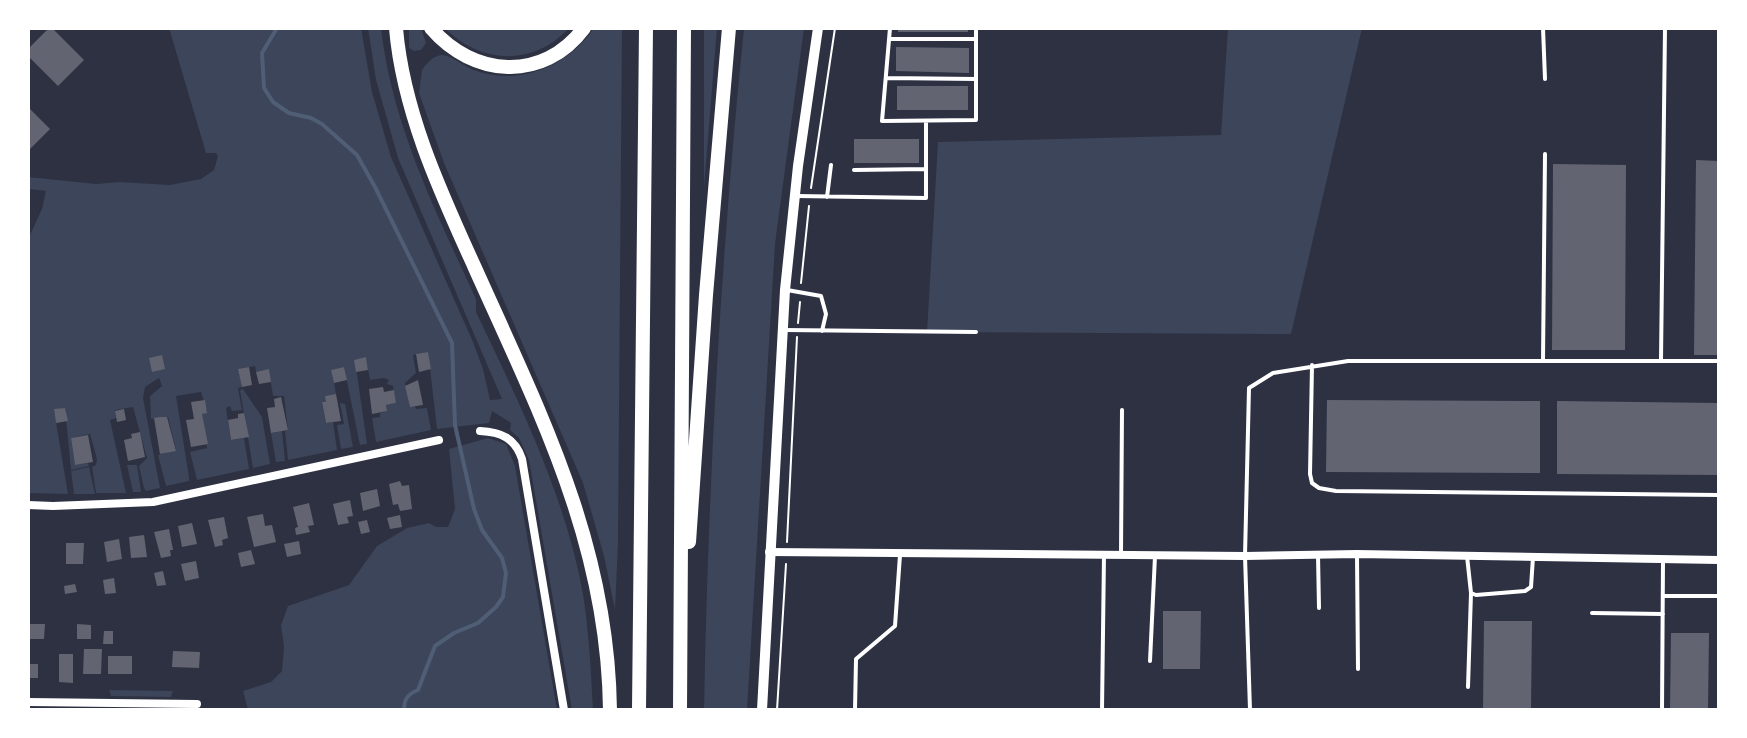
<svg xmlns="http://www.w3.org/2000/svg" width="1747" height="738" viewBox="0 0 1747 738" font-family="'Fira Sans',sans-serif">
	<rect width="100%" height="100%" fill="#2d3142"/>
	<!-- green -->
	<path fill="#3c4559" d="M169,28H361L372,92L391,157L473,342L483,369L490,400L502,399L398,158L376,80L368,28H381C392,125 436,212 476,299V312C518,400 566,497 583,594C589,632 591,671 593,710H572L529,460L519,438L510,430L511,423L492,411L489,423L437,429L428,352L413,355L416,373L405,383L410,406H415L416,409L427,408L431,430L376,442L372,418L380,417V413L387,411L386,405L396,403L393,386L387,384L389,380L384,378L370,380L366,358L355,360L367,444L360,445L344,367L332,370L336,394L326,396V402L322,403L326,423L333,422L337,450L288,460L285,431L288,430L284,396H273L269,370L256,372L255,366L239,369L242,387L238,388L242,410L232,411L230,406L226,408L231,440L244,438L249,469L197,480L190,452L207,448L202,414L207,412L201,392L176,396L189,477V481L166,486L158,455L176,450L168,417L151,419L150,396L162,386L159,378L145,387L143,398L160,488L146,491L144,488L139,466L147,458L133,407L115,410L116,418L110,420L126,493H96L92,467L96,465L97,459L90,434L71,438L75,465L88,463L89,466L71,470L65,408L54,410L68,494L28,493V239L42,209L46,191L28,189V177L96,184L119,182L170,185L201,179L214,170L218,156L216,153H206Z
		M409,28H421L426,43L421,50L414,51L409,48Z
		M445,28H569C535,66 480,65 445,28Z
		M594,28H622L618,543L615,610L604,556L583,483L444,163L419,93L422,70C426,64 433,56 441,55C450,54 465,67 474,70C519,87 568,66 594,28Z
		M704,28H717L704,187Z
		M744,28H804L775,244L747,710H704C708,482 721,254 744,28Z
		M1228,28H1362L1291,334L927,332L938,142L1221,135Z
		M243,389L262,417L270,464L253,468L240,390Z
		M340,403L345,404L353,447L341,449L337,425L344,424Z
		M282,431L285,461L276,462L271,433Z
		M488,438L506,444L515,466L557,710H248L243,691L271,682L282,671L284,647L281,625L288,606L349,585L377,546L407,528L429,523L436,527H448L455,509L449,449Z
		M127,465H137L141,492H133Z
		M89,467L95,494H74L71,471Z
		M109,690L173,691L171,697L111,696Z"/>
	<g fill="none" stroke-linecap="round" stroke-linejoin="round">
		<!-- stream -->
		<path stroke="#4f5d75" stroke-width="4" d="M277,28L262,53L264,88L273,102L289,113L311,118L322,124L357,155L375,187L452,343L455,425L474,509L482,530L502,558L506,573L503,597L496,607L478,623L454,633L435,646L418,690C408,694 404,699 404,710"/>
	</g>
	<!-- building -->
	<path fill="#626471" d="M49,28H52L84,60L58,86L28,56V49Z
		M898,28H968V32H898Z
		M896,47L969,48V73L896,71Z
		M897,86H968V110H897Z
		M28,107L50,129L28,151Z
		M854,139H919V163H854Z
		M1696,160L1719,161V355H1694Z
		M1553,164L1626,165L1625,350H1552Z
		M428,352L431,369L419,372L416,354Z
		M162,355L165,369L152,372L149,358Z
		M366,357L368,370L356,372L354,360Z
		M249,367L252,385L242,387L238,369Z
		M344,367L347,380L334,383L331,370Z
		M269,369L271,382L259,384L256,372Z
		M418,380L423,405L410,407L405,386Z
		M383,387L384,392L394,390L396,403L386,405L387,411L372,414L369,389Z
		M336,394L341,421L326,423L322,402H326L325,396Z
		M281,397L288,430L271,433L267,408L275,407L274,399Z
		M205,400L207,413L202,414L208,444L191,447L186,420L194,419L191,402Z
		M1327,400L1540,401V473L1326,472Z
		M1557,401L1719,403V475L1557,474Z
		M65,408L68,421L56,423L54,409Z
		M124,409L126,420L117,422L115,411Z
		M244,413L249,437L231,440L228,420L238,418V414Z
		M160,417H167L176,451L160,454L154,418Z
		M140,432L145,457L128,461L124,440L132,438L131,434Z
		M88,435L93,462L75,465L71,438Z
		M400,481L402,486L409,485L412,509L400,511L398,504L393,505L389,484Z
		M377,489L380,506L363,511L360,493Z
		M350,500L353,516L347,517L349,523L338,525L333,504Z
		M309,503L314,525L308,526L310,532L296,535L295,528L298,527L293,507Z
		M263,514L265,526L272,525L276,542L254,547L247,517Z
		M400,515L402,527L390,529L387,518Z
		M224,517L228,538L222,540L223,545L215,547L208,520Z
		M367,520L370,532L361,534L358,522Z
		M192,523L197,544L182,547L178,526Z
		M169,529L173,550H170L171,556L161,558L154,532Z
		M144,535L147,557L131,558L129,537Z
		M119,539L122,559L107,562L104,542Z
		M299,541L301,554L287,557L284,544Z
		M66,543H84L83,564H66Z
		M251,550L255,564L241,567L238,553Z
		M196,561L199,578L185,581L181,564Z
		M163,571L166,585L157,586L154,573Z
		M114,578L116,593L105,594L103,580Z
		M75,584L77,592L65,594L64,586Z
		M1163,611H1201L1200,669H1163Z
		M1484,621H1532L1531,709H1483Z
		M29,624H45L44,639H29Z
		M77,624L91,625V639H77Z
		M104,631H113V644H103Z
		M1671,633H1709L1708,710H1670Z
		M84,649H102L101,674H83Z
		M173,651L200,652L199,668L172,667Z
		M59,654H73V683L59,682Z
		M108,656H132V674H108Z
		M28,664H38V678H28Z"/>
	<g fill="none" stroke-linecap="round" stroke-linejoin="round">
		<!-- path -->
		<path stroke="#fff" stroke-width="2" d="M811,188L835,28
			M801,283L809,206
			M798,323L800,302
			M787,542L797,337
			M777,710L786,564"/>
		<!-- service -->
		<path stroke="#fff" stroke-width="4" d="M890,28L882,121L976,120V28
			M1543,28L1545,79
			M889,39H976
			M887,78L976,79
			M926,121V169
			M797,196L926,198V169L854,170
			M827,197L831,165
			M787,290L821,296L826,314L822,331
			M784,330L976,332
			M1661,360L1665,28
			M1543,361L1545,154
			M1312,365L1310,474L1312,483L1319,488L1336,491L1719,495
			M1121,553L1122,410
			M1318,555L1319,608
			M1357,556L1358,669
			M1467,556L1471,593L1476,595L1525,591L1531,587L1533,557
			M1663,596H1719
			M1592,613L1663,614
			M1150,661L1155,556
			M1468,687L1471,593
			M855,710L856,659L895,626L900,555
			M1102,710L1104,555
			M1250,710L1245,556L1249,388L1273,373L1348,361H1719
			M1662,710L1663,560"/>
		<!-- minor -->
		<path stroke="#fff" stroke-width="8" d="M480,431C501,432 515,438 522,459L564,710
			M28,505L53,506L153,502L439,440
			M769,552L1245,556L1357,554L1719,560
			M28,702L197,704"/>
		<!-- tertiary -->
		<path stroke="#fff" stroke-width="10" d="M762,710L785,290L798,166L818,28"/>
		<!-- motorway -->
		<path stroke="#fff" stroke-width="14" d="M396,28C403,112 441,193 475,268C541,415 608,545 610,710
			M431,28C473,77 543,83 584,28
			M689,542L706,295L729,28
			M639,710L646,28
			M680,710L684,28"/>
	</g>
	<!-- border -->
	<rect width="1747" height="738" fill="none" stroke="#ffffff" stroke-width="60"/>
</svg>
